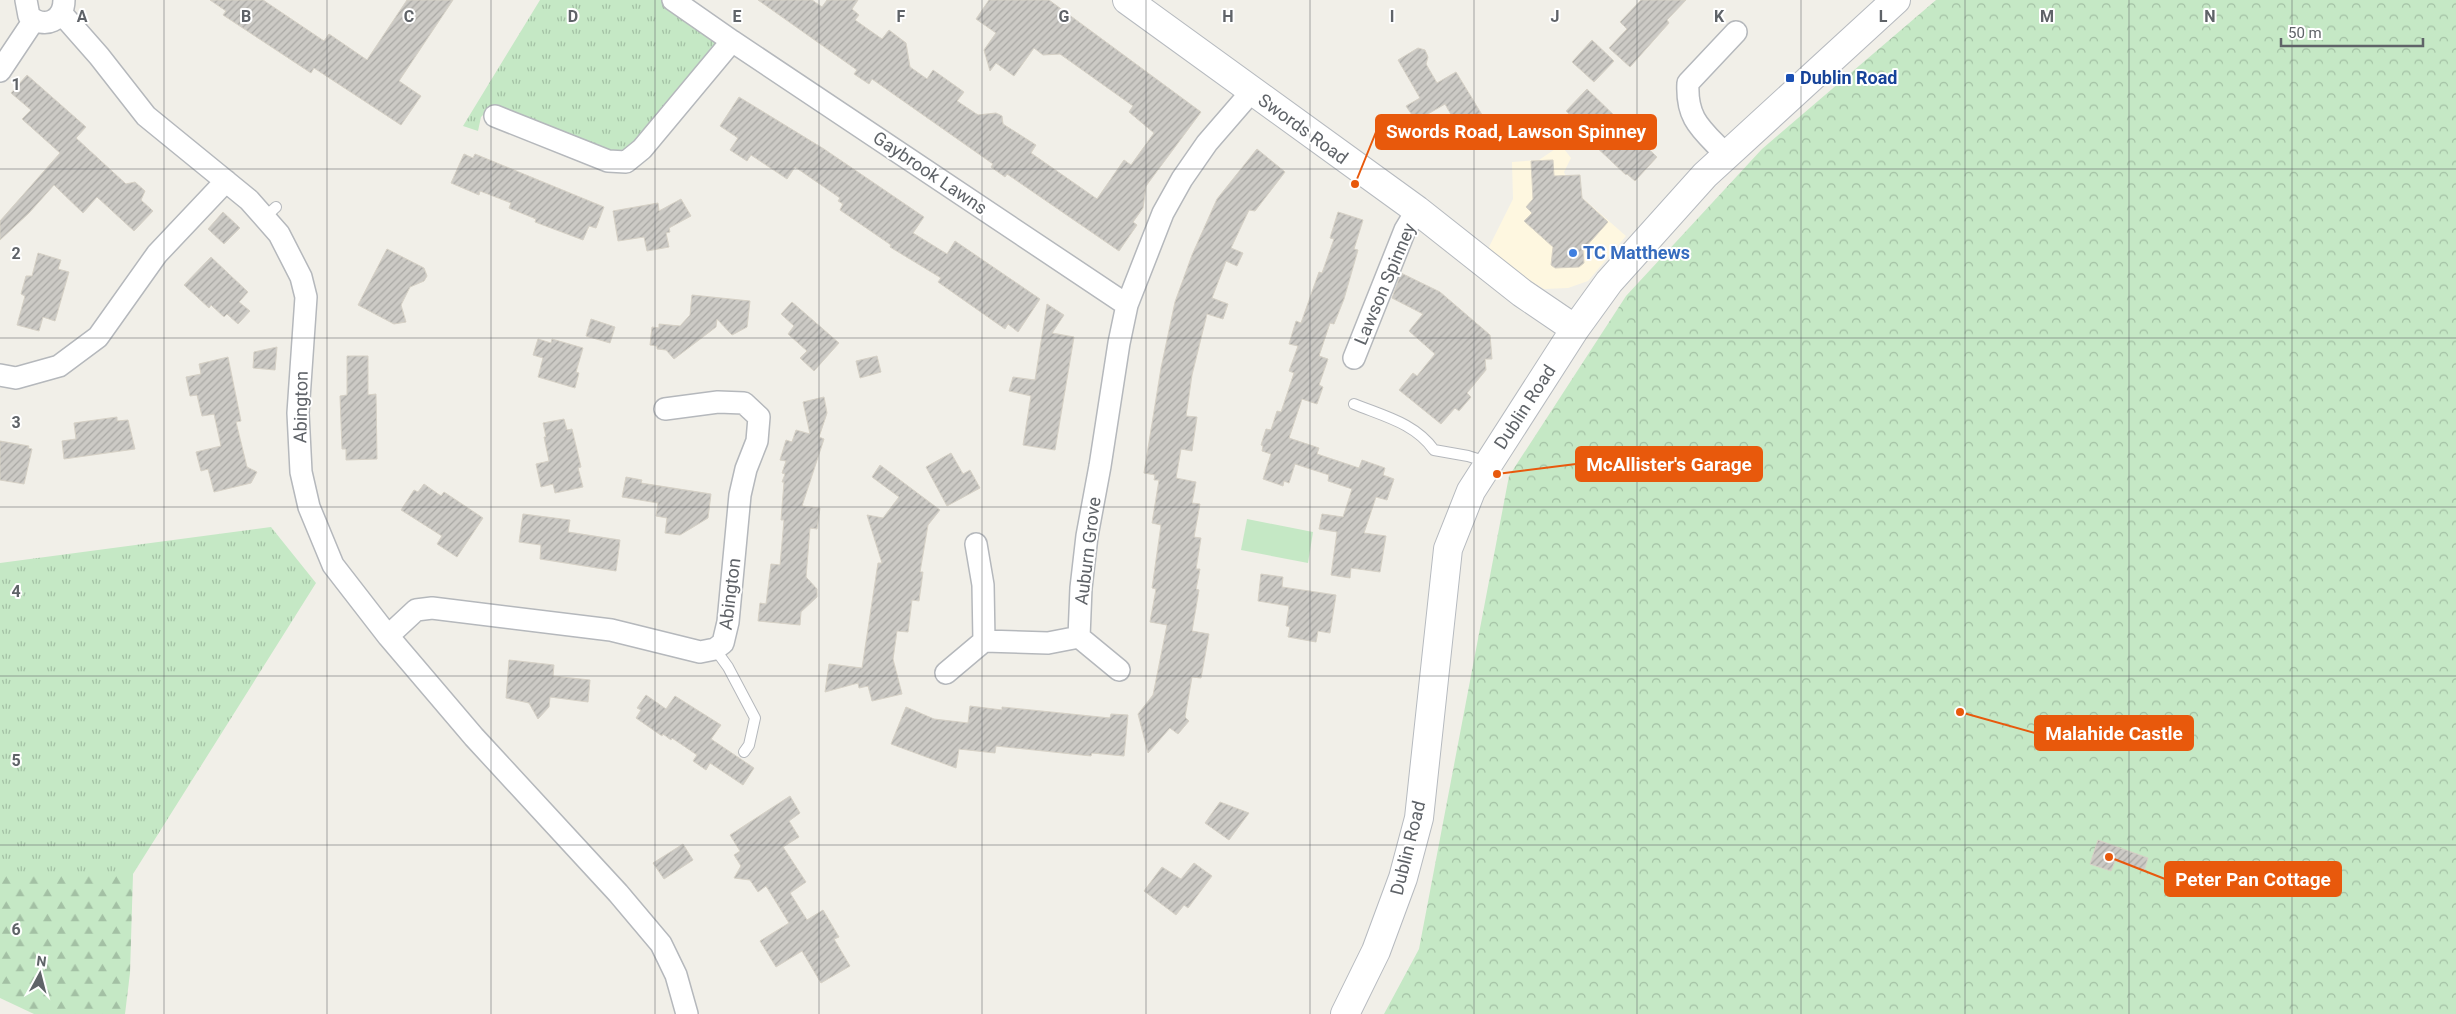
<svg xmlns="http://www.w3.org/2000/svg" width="2456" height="1014" viewBox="0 0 2456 1014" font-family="Roboto,sans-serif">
	<defs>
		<pattern id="grass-tufts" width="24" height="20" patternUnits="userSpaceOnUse" patternTransform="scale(1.25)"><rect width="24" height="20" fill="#c5e8c5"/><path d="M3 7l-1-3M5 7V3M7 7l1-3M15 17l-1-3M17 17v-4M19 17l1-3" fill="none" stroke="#a3c0a4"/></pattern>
		<pattern id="forest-firs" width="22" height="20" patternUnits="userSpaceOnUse" patternTransform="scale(1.25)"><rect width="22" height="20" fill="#c5e8c5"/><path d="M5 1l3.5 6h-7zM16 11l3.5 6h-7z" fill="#a3c0a4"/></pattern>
		<pattern id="park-crowns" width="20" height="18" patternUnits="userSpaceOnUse" patternTransform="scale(1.25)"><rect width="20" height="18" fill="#c5e8c5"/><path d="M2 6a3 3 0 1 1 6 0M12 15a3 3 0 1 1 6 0" fill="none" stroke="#a3c0a4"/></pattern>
		<pattern id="building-hatch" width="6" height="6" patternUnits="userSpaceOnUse" patternTransform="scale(1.25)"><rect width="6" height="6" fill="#cccac5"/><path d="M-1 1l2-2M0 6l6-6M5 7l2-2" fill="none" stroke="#a9a8a4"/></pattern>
	</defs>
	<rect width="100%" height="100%" fill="#f1efe8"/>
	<!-- commercial -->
	<path fill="#fef7e0" d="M1561,145L1571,158L1564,172L1571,188L1626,236L1588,281L1568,288L1544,289L1485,255L1513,199L1512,162L1539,160Z"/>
	<!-- grass -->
	<path fill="url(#grass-tufts)" d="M540,0H662L719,40L632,148L617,154L490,108L481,117L478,131L463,126Z
		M271,527L316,583L133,874H0V563Z"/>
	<!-- forest -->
	<path fill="url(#forest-firs)" d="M0,874H133L130,973L125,1014H34L0,998Z"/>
	<!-- park -->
	<path fill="url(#park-crowns)" d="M1936,0H2456V1014H1384L1419,949L1509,476L1626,296L1762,149Z"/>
	<!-- garden -->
	<path fill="#c5e8c5" d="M1247,519L1313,532L1308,563L1241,550Z"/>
	<!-- building -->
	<path fill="url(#building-hatch)" stroke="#d6d1c6" d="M210,0H263L324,41L329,34L367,60L407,0H453L399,81L421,96L401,125L314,68L311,73L223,15L226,11Z
		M758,0H812L822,7L827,0H858L852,9L859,15L855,20L882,39L889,30L906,43L910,67L927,79L933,70L964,92L957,101L978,115L996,113L1002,116L1003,124L1036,145L1031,153L1097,199L1124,160L1131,165L1154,133L1129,112L1133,106L1060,54L1043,55L1034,48L1014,76L996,63L990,71L984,50L996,33L976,19L989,0H1049L1201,112L1146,186L1143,208L1133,222L1137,225L1119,251L1007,174L1005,177L991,167L993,164L872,79L869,84L854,74L857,70Z
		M1641,0H1686L1667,20L1669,23L1630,67L1609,48L1627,29L1620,22Z
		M1592,40L1614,61L1594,82L1572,62Z
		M1418,48L1425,50L1428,57L1426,64L1437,83L1456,72L1484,118L1461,132L1445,104L1416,121L1406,106L1420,98L1398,60Z
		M27,75L86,127L76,138L126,184L135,182L145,191L141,200L153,211L134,231L97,197L83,213L54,185L29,213L0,240V221L60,153L22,119L31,110L11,93Z
		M1587,89L1657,157L1635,181L1627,174L1626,175L1576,128L1580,124L1566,111Z
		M739,97L824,149L924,217L913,233L947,254L955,241L1040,299L1018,332L1008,324L1005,329L938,282L941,278L890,247L891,245L840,210L843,204L838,201L840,198L795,167L787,179L751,155L747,161L730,150L738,138L720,126Z
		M1257,149L1285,172L1255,211L1249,210L1231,248L1243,253L1237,266L1226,261L1212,298L1228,304L1223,319L1207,314L1192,375L1186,416L1197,417L1192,451L1181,449L1176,478L1196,482L1192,503L1200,504L1194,537L1201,538L1196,569H1200L1196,589L1199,590L1192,631L1209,634L1201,678L1192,677L1185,717L1189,721L1178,734L1170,728L1148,753L1138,714L1153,695L1167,625L1150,622L1156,589L1152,588L1161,525L1152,523L1159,480H1154L1155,475L1144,473L1161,368L1175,302L1192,255L1217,199Z
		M464,154L473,158L475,154L604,207L596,228L589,226L583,240L535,222L536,219L509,208L511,203L480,191L479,195L451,183Z
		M1553,160L1554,176L1580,175L1582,198L1608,222L1583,250L1584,263L1579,267L1555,268L1551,265L1553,247L1524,221L1532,213L1526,207L1533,199L1531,161Z
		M681,199L691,216L669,228L670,232L666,233L669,247L647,251L644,237L618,241L613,211L658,203L659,211Z
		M223,212L240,228L224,244L208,229Z
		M1338,212L1363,220L1354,249L1358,250L1344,299L1334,324L1330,323L1319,356L1328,359L1319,385L1323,387L1317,404L1302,399L1289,438L1319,448L1317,454L1359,468L1362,460L1385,468L1383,475L1394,479L1387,500L1376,497L1364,533L1386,536L1380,572L1351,568L1350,578L1331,575L1337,532L1319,529L1322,514L1343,517L1352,489L1328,481L1329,475L1295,464L1289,483L1284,481L1283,486L1263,479L1271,454L1262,451L1263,446L1261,445L1266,429L1271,430L1277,411L1281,412L1294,373L1289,371L1298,346L1289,344L1296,321L1301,323L1319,272L1322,273L1334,239L1330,238Z
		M387,249L424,268L427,276L424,281L410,287L401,305L406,322L394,324L358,305Z
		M38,253L61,260L58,269L69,272L55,321L43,317L39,331L17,325L25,296L21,294L26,276H32Z
		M211,257L248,292L239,302L250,311L238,324L227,314L224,317L211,305L209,308L184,285Z
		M1401,273L1440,292L1490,335L1492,359H1485L1486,370L1467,393L1471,397L1459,411L1455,408L1441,424L1399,390L1413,373L1417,376L1435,354L1409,331L1423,314L1392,298Z
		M692,295L750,301L747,327L732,335L717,319L716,327L674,359L666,350L657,349V346L650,345L652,327L659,328V324L680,326L690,315Z
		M792,302L839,343L814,371L800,358L807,351L788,334L794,326L781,314Z
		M1047,304L1064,315L1052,333L1074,337L1055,450L1023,445L1031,396L1009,391L1013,377L1035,380Z
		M591,319L615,327L610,343L586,336Z
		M538,339L551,343L552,339L583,348L576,372L579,373L575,388L538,377L543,358L533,355Z
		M277,347L275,370L253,368L254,352Z
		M347,356H368V395L376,394L377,459L346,460V449H342L340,396L347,395Z
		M877,356L881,372L860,378L856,361Z
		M228,357L241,421L236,422L247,467L257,472L251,483L214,492L208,469L201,471L196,452L221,446L214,414L202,416L197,395L190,396L186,377L201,374L199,364Z
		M824,397L827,413L819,437L824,439L802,506L820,508L817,529L810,528L806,577L817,589V597L801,612L800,625L758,621L760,603L766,604L771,564L780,565L784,520H781L784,482H782L785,474L782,473L786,461L780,460L786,440L792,442L796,430L810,434L803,402Z
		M117,417V421L128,420L135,449L64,459L62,441L76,439L74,423Z
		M564,419L567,430L572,429L581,467L578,468L583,487L555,493L553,484L541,487L536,464L549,461L544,437H546L543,423Z
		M0,441L29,446L28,448L32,449L24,484L0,480Z
		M951,453L963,474L970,470L980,488L947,506L926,467Z
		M880,465L940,510L928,525L920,572H923L919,601L912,600L908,632L897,631L893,659L902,694L872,701L868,686L859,688L858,683L825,692L829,664L862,668L878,563H882L867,515L883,518L899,497L872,477Z
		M626,477L642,480L641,483L711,494L708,518L680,535L665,533L667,518L656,516L658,503L622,497Z
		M424,484L441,496L444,492L483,518L457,557L437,544L442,536L401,510L414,490L418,492Z
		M523,514L570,520L568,532L620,540L616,571L540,559L541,545L519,542Z
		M1261,574L1283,577L1282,587L1336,595L1330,633L1318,631L1316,642L1288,637L1290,627L1286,626L1289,606L1258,601Z
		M509,660L554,665L553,676L590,680L588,702L550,697L549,707L538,719L529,703L506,698Z
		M646,695L666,709L675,696L721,725L711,739L754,768L743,785L710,763L706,770L693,761L697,755L672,738L671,740L663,734L662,736L636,718L641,710L637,708Z
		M970,706L1002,710V707L1110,718L1111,714L1128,715L1124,756L1092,753L1091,756L996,746L995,753L959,749L956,768L891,744L906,707L934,719L968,723Z
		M790,796L800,813L789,821L799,837L783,847L806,882L790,893L807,920L823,910L839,937L834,939L850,966L821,983L802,951L776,967L760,941L789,923L766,886L758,892L750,880L734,878L741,866L734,855L740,851L730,835Z
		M1220,802L1249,813L1229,840L1205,823Z
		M2098,840L2148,858L2144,871L2115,861L2111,871L2090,864Z
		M683,844L693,860L664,879L653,863Z
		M1194,863L1212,876L1188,908L1184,905L1176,915L1144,891L1162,867L1181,879Z"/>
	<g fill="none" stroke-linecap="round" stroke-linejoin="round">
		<defs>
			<path id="lane" d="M265,217L276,207
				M1354,404C1383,416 1415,423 1434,450L1468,456L1487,462
				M715,649L728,667L755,718L749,745L744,752"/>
			<path id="street" d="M26,0L29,16C45,30 64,20 64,0
				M62,14L99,56L146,116L249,200L279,234L301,277L306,297L298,413L301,472L309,507L333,565L388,636L474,737L618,893L661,944L676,975L687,1014
				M732,41L1127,305
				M0,71L34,20
				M495,116L608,161L626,162L642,149L732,41L673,0
				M1727,156C1703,130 1686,121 1688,83L1736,32
				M1354,358L1405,230L1417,210
				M0,375L16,378L59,366L98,337L157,254L226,181
				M976,544L983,585L984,641L1048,643L1079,637L1081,588L1087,536L1100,466L1119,343L1127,305L1163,213L1182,179L1207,143L1252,91
				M388,636L416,610L432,608L611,630L700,652L715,649L723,643L728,622L740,495L746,469L757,441L759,417L744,403L718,402L665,409
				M1079,637L1119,670
				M946,673L984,641"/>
			<path id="secondary" d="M1127,0L1417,210L1522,293L1575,329
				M1345,1014L1376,951L1403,878L1419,818L1448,549L1471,491L1575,329L1609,282L1705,175L1896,0"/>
		</defs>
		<!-- lane casing -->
		<use href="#lane" stroke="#b5b8bc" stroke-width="12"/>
		<!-- street casing -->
		<use href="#street" stroke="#b5b8bc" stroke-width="24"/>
		<!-- secondary casing -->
		<use href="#secondary" stroke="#b6babf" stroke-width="30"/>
		<!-- lane -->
		<use href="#lane" stroke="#fff" stroke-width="10"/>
		<!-- street -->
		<use href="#street" stroke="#fff" stroke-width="21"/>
		<!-- secondary -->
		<use href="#secondary" stroke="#fff" stroke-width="28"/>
	</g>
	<!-- grid -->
	<path fill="none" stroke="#5f6368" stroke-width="1" stroke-opacity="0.55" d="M164,0V1014M327,0V1014M491,0V1014M655,0V1014M819,0V1014M982,0V1014M1146,0V1014M1310,0V1014M1474,0V1014M1637,0V1014M1801,0V1014M1965,0V1014M2129,0V1014M2292,0V1014M0,169H2456M0,338H2456M0,507H2456M0,676H2456M0,845H2456"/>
	<!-- markers -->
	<rect fill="#1a4fb4" stroke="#fff" stroke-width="2" x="1785" y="73" width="10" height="10" rx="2.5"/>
	<circle fill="#3f7fe0" stroke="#fff" stroke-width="2" cx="1573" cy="253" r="5"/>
	<g text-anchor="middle" stroke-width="4" stroke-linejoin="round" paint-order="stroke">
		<!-- transit labels -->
		<g font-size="18" font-weight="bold" fill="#164399" stroke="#fff" text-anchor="start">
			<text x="1800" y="84">Dublin Road</text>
		</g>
		<!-- street labels -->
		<g font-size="18" fill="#5f6368" stroke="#fff">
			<text transform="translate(1303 129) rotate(36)" y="6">Swords Road</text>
			<text transform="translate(930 173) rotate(34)" y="6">Gaybrook Lawns</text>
			<text transform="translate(1385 284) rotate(-67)" y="6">Lawson Spinney</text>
			<text transform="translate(301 407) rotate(-89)" y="6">Abington</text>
			<text transform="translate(1525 407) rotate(-57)" y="6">Dublin Road</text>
			<text transform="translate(1088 551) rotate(-83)" y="6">Auburn Grove</text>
			<text transform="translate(730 594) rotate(-83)" y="6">Abington</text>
			<text transform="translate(1408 848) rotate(-76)" y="6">Dublin Road</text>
		</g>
		<!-- shop labels -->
		<g font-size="18" font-weight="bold" fill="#366cbe" stroke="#fff" text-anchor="start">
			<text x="1583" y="259">TC Matthews</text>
		</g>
	</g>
	<g font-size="16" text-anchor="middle" font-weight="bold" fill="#5f6368" stroke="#fff" stroke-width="4" stroke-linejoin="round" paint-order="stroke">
		<text x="82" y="22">A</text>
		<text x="246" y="22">B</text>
		<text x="409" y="22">C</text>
		<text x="573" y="22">D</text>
		<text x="737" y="22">E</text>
		<text x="901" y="22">F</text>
		<text x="1064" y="22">G</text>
		<text x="1228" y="22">H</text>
		<text x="1392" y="22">I</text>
		<text x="1555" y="22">J</text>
		<text x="1719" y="22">K</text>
		<text x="1883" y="22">L</text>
		<text x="2047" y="22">M</text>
		<text x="2210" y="22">N</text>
		<text x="16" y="90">1</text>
		<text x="16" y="259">2</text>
		<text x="16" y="428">3</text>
		<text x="16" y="597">4</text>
		<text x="16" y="766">5</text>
		<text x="16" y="935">6</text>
	</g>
	<!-- callouts -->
	<path fill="none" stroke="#e8590c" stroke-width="2" d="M1355 184L1376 132M1497 474L1576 464M1960 712L2035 733M2109 857L2165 879"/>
	<g fill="#e8590c" stroke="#fff" stroke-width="2">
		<circle cx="1355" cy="184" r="5"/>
		<circle cx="1497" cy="474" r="5"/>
		<circle cx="1960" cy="712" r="5"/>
		<circle cx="2109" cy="857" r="5"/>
	</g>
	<g fill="#e8590c" stroke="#e8590c" stroke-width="2">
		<rect x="1376" y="115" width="280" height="34" rx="5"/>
		<rect x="1576" y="447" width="186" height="34" rx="5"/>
		<rect x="2035" y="716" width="158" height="34" rx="5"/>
		<rect x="2165" y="862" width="176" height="34" rx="5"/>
	</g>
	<g font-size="19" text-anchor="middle" font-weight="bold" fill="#fff">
		<text x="1516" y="138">Swords Road, Lawson Spinney</text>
		<text x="1669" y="471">McAllister's Garage</text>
		<text x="2114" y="740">Malahide Castle</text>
		<text x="2253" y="886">Peter Pan Cottage</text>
	</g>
	<!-- north arrow -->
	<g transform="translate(40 974) rotate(7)" stroke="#ffffff" stroke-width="4" paint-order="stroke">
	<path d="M0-4L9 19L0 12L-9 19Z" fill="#5f6368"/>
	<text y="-8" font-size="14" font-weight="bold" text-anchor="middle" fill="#5f6368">N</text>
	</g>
	<!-- scale -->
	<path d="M2281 38v8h142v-8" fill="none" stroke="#5f6368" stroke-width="2.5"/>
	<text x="2288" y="38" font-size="15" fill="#5f6368" stroke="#ffffff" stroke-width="4" paint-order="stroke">50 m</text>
</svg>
